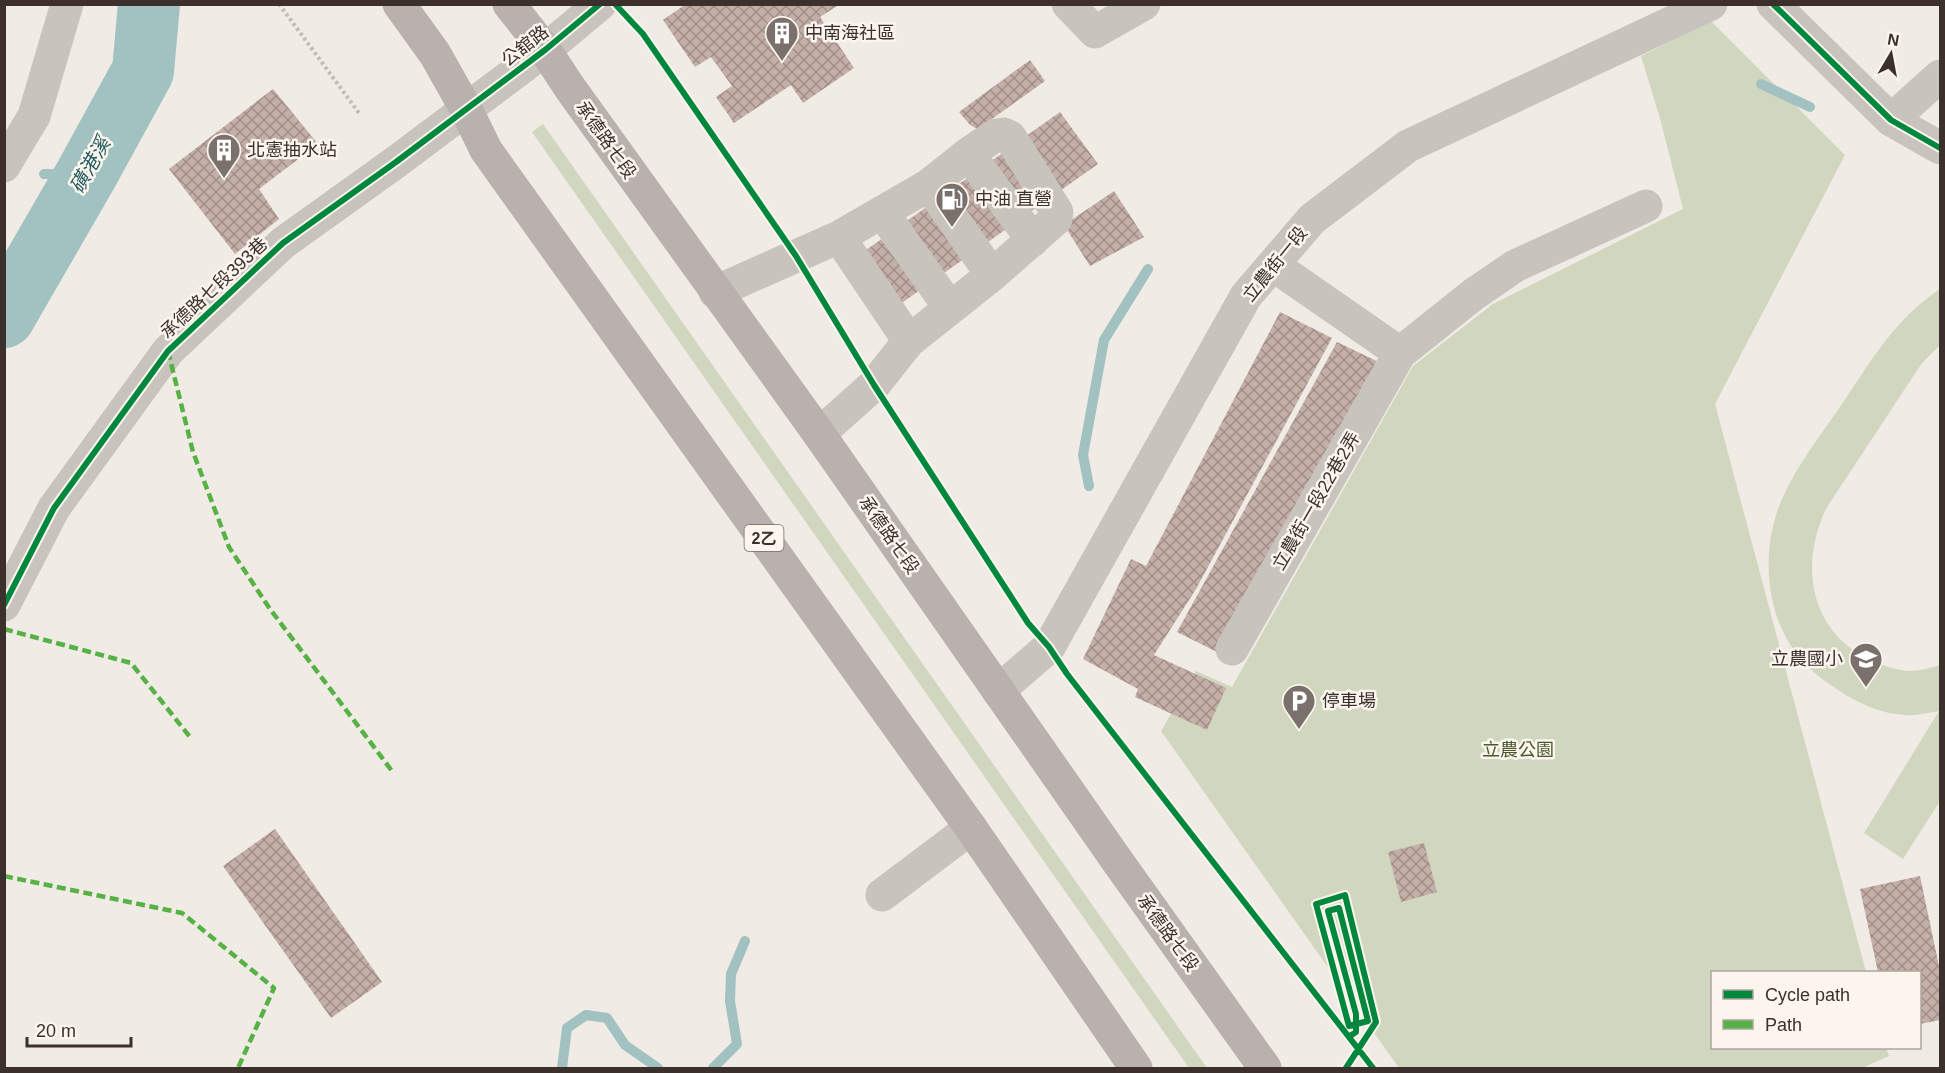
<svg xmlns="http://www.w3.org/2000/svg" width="1945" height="1073" viewBox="0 0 1945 1073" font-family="Arial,'Noto Sans TC',sans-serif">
	<defs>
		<pattern id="building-cross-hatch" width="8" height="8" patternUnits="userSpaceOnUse" patternTransform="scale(1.5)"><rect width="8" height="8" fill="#c3afa7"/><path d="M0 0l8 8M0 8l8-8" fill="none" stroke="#a08f88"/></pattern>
	</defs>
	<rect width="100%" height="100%" fill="#f0ebe5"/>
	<!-- green -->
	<path fill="#d1d6bf" d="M1711,21L1845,155L1715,404L1866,972H1712V1048H1886L1889,1056L1862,1068H1399L1161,731L1196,671L1232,687L1413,366L1493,304L1683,209L1661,122L1641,56Z
		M543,124L1207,1068H1189L532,132Z
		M1940,289V345L1922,363L1827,507C1799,563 1809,630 1868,659C1881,665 1895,670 1908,671C1919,671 1930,668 1940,665V801L1903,859L1864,833L1939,711C1931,712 1924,714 1916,715C1880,717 1849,699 1821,678C1766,638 1756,556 1783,497C1797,465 1824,431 1844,401C1872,359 1897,317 1940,289Z"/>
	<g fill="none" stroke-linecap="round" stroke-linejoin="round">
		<!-- stream -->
		<path stroke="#a1c2c1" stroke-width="10" d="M1761,84L1810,107
			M44,174L86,175
			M1089,486L1083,455L1104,340L1148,269
			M562,1068L567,1028L586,1015L607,1018L625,1045L658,1068
			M713,1068L737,1044L730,1001L731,974L745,941"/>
		<!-- river -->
		<path stroke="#a1c2c1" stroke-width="62" d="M4,317L86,175L143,71L149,4"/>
	</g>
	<!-- building -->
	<path fill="url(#building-cross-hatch)" d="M686,4H840L820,17L854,68L803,103L791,85L734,123L716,97L732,86L711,57L695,67L663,20Z
		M1030,60L1045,81L978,129L970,125L959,112Z
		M273,89L318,144L259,189L279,219L235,254L169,169Z
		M1060,112L1098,164L889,312L852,260Z
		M1114,191L1144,237L1090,266L1064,225Z
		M1280,312L1332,338L1196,589L1154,655L1226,688L1207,730L1135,697L1138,689L1083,659L1131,559L1146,566Z
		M1337,342L1387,366L1221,654L1177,632Z
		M275,829L382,982L331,1018L223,866Z
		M1424,843L1437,892L1401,902L1388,852Z
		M1920,876L1940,971V1020L1920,1024V972H1878L1860,889Z"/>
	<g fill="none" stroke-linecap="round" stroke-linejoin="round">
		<!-- path -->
		<path stroke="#c2bbb6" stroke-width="4" stroke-dasharray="3 3" stroke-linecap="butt" d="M279,4L359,113
			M643,34L776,228
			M813,284L856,355
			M893,414L1026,620
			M1068,676L1373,1068
			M1351,1068H1353"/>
		<!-- minor -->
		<path stroke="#c9c3be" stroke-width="33" d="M1068,4L1095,32L1144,4
			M1773,4L1891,120L1940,148
			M1891,120L1940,76
			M968,154L1033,240
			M4,166L34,116L67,4
			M929,185L992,275
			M882,212L950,308
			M839,237L929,185L968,154L996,135L1004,134L1010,137L1057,212L1056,219L992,275L909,341
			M1273,265L1400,353
			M715,292L839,237L909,341L874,385L819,434
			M4,605L54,508L168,351L283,243L396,162L545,50L600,4
			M1232,649L1400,353L1474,294L1515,266L1646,206
			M998,691L1049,647L1246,296L1312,219L1408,146L1711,4
			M882,895L971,828"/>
		<!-- major -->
		<path stroke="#b8b1ad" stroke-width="33" d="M399,4L435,54L466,109L486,150L971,828L1136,1068
			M509,4L545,50L570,88L819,434L1118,862L1265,1068"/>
		<!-- quiet -->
		<path stroke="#57b246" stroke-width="4.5" stroke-dasharray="9 4.5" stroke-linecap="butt" d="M168,351L193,452L229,547L270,609L392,771
			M4,629L131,663L190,737
			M4,876L182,913L274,988L238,1068"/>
		<defs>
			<path id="cycleway" d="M615,4L643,34L796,256L874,385L1028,623L1049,647L1067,674L1373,1068
				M1773,4L1891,120L1940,148
				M4,605L54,508L168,351L283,243L396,162L545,50L600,4
				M1346,1068L1376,1022L1345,895L1316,904L1349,1026L1368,1021L1339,908L1328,911L1356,1014V1032L1350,1036"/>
		</defs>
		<!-- cycleway casing -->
		<use href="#cycleway" stroke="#fbf5ee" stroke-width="10"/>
		<!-- cycleway -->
		<use href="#cycleway" stroke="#00873e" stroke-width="6"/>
	</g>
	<!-- icons -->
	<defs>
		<symbol id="building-pin" viewBox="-11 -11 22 30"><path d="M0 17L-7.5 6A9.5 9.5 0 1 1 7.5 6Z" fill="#7a716c" stroke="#fbf5ee"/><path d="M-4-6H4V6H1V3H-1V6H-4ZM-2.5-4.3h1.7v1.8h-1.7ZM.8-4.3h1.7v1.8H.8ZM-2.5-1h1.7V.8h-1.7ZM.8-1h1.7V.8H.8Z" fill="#fff"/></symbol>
		<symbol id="fuel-pin" viewBox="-11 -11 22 30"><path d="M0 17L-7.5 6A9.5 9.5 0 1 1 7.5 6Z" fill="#7a716c" stroke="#fbf5ee"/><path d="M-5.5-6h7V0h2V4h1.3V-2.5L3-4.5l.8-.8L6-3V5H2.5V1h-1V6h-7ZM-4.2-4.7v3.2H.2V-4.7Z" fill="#fff"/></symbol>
		<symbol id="school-pin" viewBox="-11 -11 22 30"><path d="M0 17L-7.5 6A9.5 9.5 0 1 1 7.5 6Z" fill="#7a716c" stroke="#fbf5ee"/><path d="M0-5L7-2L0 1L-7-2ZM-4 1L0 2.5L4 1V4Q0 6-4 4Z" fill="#fff"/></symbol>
		<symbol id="parking-pin" viewBox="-11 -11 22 30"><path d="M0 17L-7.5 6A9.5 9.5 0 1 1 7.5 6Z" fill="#7a716c" stroke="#fbf5ee"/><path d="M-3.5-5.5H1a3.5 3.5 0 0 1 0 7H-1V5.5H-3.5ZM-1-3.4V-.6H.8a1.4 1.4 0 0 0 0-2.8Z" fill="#fff"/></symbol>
	</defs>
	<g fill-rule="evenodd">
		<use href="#building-pin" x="763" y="14" width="38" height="52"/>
		<use href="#building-pin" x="205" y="131" width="38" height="52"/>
		<use href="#fuel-pin" x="933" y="180" width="38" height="52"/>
		<use href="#school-pin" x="1847" y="640" width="38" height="52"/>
		<use href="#parking-pin" x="1280" y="682" width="38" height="52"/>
	</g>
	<g text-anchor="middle" stroke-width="5" stroke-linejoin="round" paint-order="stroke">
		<!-- shield labels -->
		<rect fill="#fbf5ee" stroke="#756b66" stroke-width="1.5" x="744.5" y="525" width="39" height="26" rx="4.5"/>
		<g font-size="16" font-weight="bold" fill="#3b302b">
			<text x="764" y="544">2乙</text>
		</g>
		<!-- poi labels -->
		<g font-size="18" fill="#3b302b" stroke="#fbf5ee" text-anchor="start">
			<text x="805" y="39">中南海社區</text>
			<text x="247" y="156">北憲抽水站</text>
			<text x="975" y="205">中油 直營</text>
			<text x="1843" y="665" text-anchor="end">立農國小</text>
			<text x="1322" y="707">停車場</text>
		</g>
		<!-- street labels -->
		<g font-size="18" fill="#3b302b" stroke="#fbf5ee">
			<text transform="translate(525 46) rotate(-38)" y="6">公舘路</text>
			<text transform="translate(606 140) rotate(55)" y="6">承德路七段</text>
			<text transform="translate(1275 264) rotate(-51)" y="6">立農街一段</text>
			<text transform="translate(214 288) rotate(-43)" y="6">承德路七段393巷</text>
			<text transform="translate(1316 501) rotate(-60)" y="6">立農街一段22巷2弄</text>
			<text transform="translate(889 535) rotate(55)" y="6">承德路七段</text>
			<text transform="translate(1168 933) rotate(54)" y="6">承德路七段</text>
		</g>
		<!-- park labels -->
		<g font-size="18" fill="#4a5a2e" stroke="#fbf5ee">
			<text x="1518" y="756">立農公園</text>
		</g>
		<!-- water labels -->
		<g font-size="20" font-style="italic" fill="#1f5a5e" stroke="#fbf5ee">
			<text transform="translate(90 165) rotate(-61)" y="7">磺港溪</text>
		</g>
	</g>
	<!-- border -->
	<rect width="1945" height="1073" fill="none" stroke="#3b302b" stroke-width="12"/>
	<!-- legend -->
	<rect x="1711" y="971" width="210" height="78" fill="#fbf5ee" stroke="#aea6a0" stroke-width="1.5"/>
	<rect x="1723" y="990" width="30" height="9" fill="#00873e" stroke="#aea6a0" stroke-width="1.5"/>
	<text x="1765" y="1001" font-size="18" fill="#3b302b">Cycle path</text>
	<rect x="1723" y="1020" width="30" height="9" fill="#57b246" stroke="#aea6a0" stroke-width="1.5"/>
	<text x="1765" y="1031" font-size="18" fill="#3b302b">Path</text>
	<!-- north arrow -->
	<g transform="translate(1891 54) rotate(10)" stroke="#fbf5ee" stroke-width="4.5" paint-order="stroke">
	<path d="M0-4.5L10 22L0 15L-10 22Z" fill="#3b302b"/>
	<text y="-9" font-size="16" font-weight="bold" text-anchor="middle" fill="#3b302b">N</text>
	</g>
	<!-- scale -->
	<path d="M27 1037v9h104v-9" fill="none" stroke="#3b302b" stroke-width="3"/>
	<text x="36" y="1037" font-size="18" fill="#3b302b" stroke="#fbf5ee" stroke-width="4.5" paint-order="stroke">20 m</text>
</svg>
